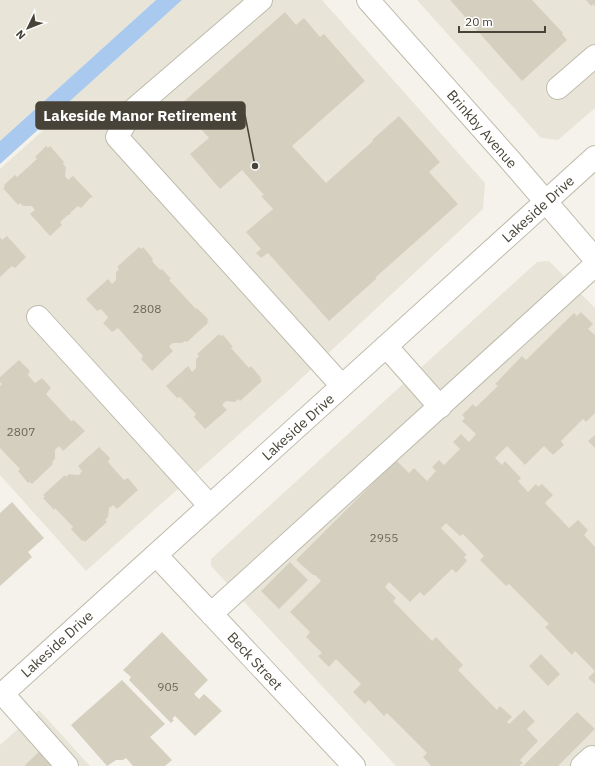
<svg xmlns="http://www.w3.org/2000/svg" width="595" height="766" viewBox="0 0 595 766" font-family="'IBM Plex Sans',sans-serif">
	<rect width="100%" height="100%" fill="#f4f2ea"/>
	<!-- residential -->
	<path fill="#e8e5d8" d="M0,0H156L0,141Z
		M182,0H322L485,183L483,209L290,389L86,571L0,475V169L49,125L50,119Z
		M417,0H595V108L558,140L541,138Z
		M549,261L595,308V766H396L211,566V559L537,262Z
		M39,710L90,766H0V745Z"/>
	<!-- water -->
	<path fill="#a9caee" d="M156,0H182L0,164V141Z"/>
	<!-- building -->
	<path fill="#d5cfbf" d="M450,0H532L563,33L562,34L567,40L522,81Z
		M586,0H595V7L593,4L591,6Z
		M285,12L296,25L304,18L320,37L324,34L365,81L292,146L326,183L373,141L372,140L399,116L440,162L429,172L458,204L376,277V279L329,321L268,253L261,258L256,253L261,249L246,232L273,209L261,196L264,195L242,170L220,189L190,154L209,138L180,105Z
		M46,146L48,148L50,146L64,162L63,164L66,167L65,176L68,180L73,176L93,197L90,198L81,208L78,206L70,213V215H68L60,222L62,225L50,236L30,214L35,210L32,206H23L20,203L18,205L3,188L5,187L4,185L15,175L17,177L37,159L35,157Z
		M7,236L26,257L15,268L12,266L0,277V237L2,240Z
		M139,247L141,249L143,247L153,259L152,261L160,270L162,269L171,279L169,280L196,309L197,308L208,319L207,321L209,322L187,342L185,341L182,343H173L169,346L173,351L152,371L141,359L143,356L118,328L112,332L103,323L108,318V317L101,309L97,311L86,299L108,279L112,284L116,280V272L119,269L117,267Z
		M581,312L593,324L588,329L595,335V413L586,422L583,419L561,441L564,445L553,455L544,446L525,465L507,446L495,458L502,465L505,461L521,478L518,481L528,492L536,484L538,487L542,484L553,495L545,503L569,528L578,520L588,530L584,535L595,547V671L575,651L572,655L545,627L549,624L509,584L506,586L480,560L484,556L463,534L460,536L446,523L441,528L467,555L464,557L467,561L456,573L452,569L424,596L420,592L410,602L389,582L385,587L396,598L393,601L432,641L436,637L463,665L458,670L497,710L500,706L512,717L507,722L509,724L524,710L535,721L527,729L538,741L520,760L523,763L519,766H431L423,757L427,753L387,713L384,716L369,700L365,704L353,692L361,684L336,659L329,667L318,656L322,653L306,637L310,632L290,612L321,581L315,575H313L296,560L396,460L409,473L414,468L427,481L436,471L432,467L439,460L444,465L460,449L453,442L461,434L469,442L476,434L462,421L465,418L462,415L473,404L476,407L498,386L495,384L522,356L526,360L574,313L577,316Z
		M219,334L221,336L223,335L233,347L231,348L249,368L251,366L261,378L260,379L262,381L240,401L238,399L235,402L226,401L222,405L227,410L205,429L194,417L196,414L180,397L177,398L166,386L188,366L192,372L196,368V359L199,356L197,354Z
		M19,360L30,371L28,375L35,383L42,378L51,388L46,394L71,421L74,420L85,431L63,451L59,446L55,450V459L52,462L53,464L32,484L30,482L28,483L18,471L20,469L0,448V386L2,384L0,382V377Z
		M595,435V448L588,441Z
		M99,447L110,458L108,462L115,470L124,480L128,478L138,490L117,509L113,505L109,508L108,517L105,520L107,522L85,542L83,540L82,541L71,529L73,527L55,508L54,510L43,498L45,497L43,495L65,475L66,477L69,474L79,475L82,471L78,466Z
		M12,502L44,538L28,552L32,557L0,586V513Z
		M290,562L308,580L279,609L261,591Z
		M162,632L208,680L194,694L199,699L204,694L222,711L195,736L175,716L172,719L174,720L171,723L129,680L131,677L123,670Z
		M541,654L560,674L548,686L529,666Z
		M595,671V684L588,678Z
		M122,680L165,724L150,737L172,760L165,766H133L126,758L123,760H116L107,766L71,725Z
		M577,712L595,729L558,766H523Z
		M42,749L58,766H26L25,765Z"/>
	<g fill="none" stroke-linecap="round" stroke-linejoin="round">
		<defs>
			<path id="minor" d="M261,0L133,110L117,137L342,386
				M368,0L510,160L595,259
				M558,88L595,56
				M38,317L210,506
				M386,346L440,407
				M156,555L354,766
				M211,614L595,265
				M2,693L67,766
				M0,696L595,157
				M582,766L592,757"/>
		</defs>
		<!-- minor casing -->
		<use href="#minor" stroke="#bfbbac" stroke-width="24"/>
		<!-- minor -->
		<use href="#minor" stroke="#fff" stroke-width="22"/>
	</g>
	<g text-anchor="middle" stroke-width="3" stroke-linejoin="round" paint-order="stroke">
		<!-- number labels -->
		<g font-size="12" fill="#6b665a">
			<text x="147" y="313">2808</text>
			<text x="21" y="436">2807</text>
			<text x="384" y="542">2955</text>
			<text x="168" y="691">905</text>
		</g>
		<!-- street labels -->
		<g font-size="14" fill="#484338" stroke="#fff">
			<text transform="translate(482 129) rotate(49)" y="5">Brinkby Avenue</text>
			<text transform="translate(538 209) rotate(-42)" y="5">Lakeside Drive</text>
			<text transform="translate(298 427) rotate(-42)" y="5">Lakeside Drive</text>
			<text transform="translate(57 644) rotate(-42)" y="5">Lakeside Drive</text>
			<text transform="translate(255 661) rotate(47)" y="5">Beck Street</text>
		</g>
	</g>
	<!-- callouts -->
	<path fill="none" stroke="#484338" stroke-width="1.5" d="M255 166L245 115"/>
	<circle fill="#484338" stroke="#fff" stroke-width="1.5" cx="255" cy="166" r="4"/>
	<rect fill="#484338" stroke="#484338" stroke-width="1.5" x="36" y="102" width="209" height="27" rx="4"/>
	<g font-size="15" text-anchor="middle" font-weight="bold" fill="#fff">
		<text x="140" y="121">Lakeside Manor Retirement</text>
	</g>
	<!-- north arrow -->
	<g transform="translate(28 28) rotate(227)" stroke="#ffffff" stroke-width="3" paint-order="stroke">
	<path d="M0-3L7 15L0 10L-7 15Z" fill="#484338"/>
	<text y="-6" font-size="11" font-weight="bold" text-anchor="middle" fill="#484338">N</text>
	</g>
	<!-- scale -->
	<path d="M459 26v6h86v-6" fill="none" stroke="#484338" stroke-width="2"/>
	<text x="465" y="26" font-size="12" fill="#484338" stroke="#ffffff" stroke-width="3" paint-order="stroke">20 m</text>
</svg>
